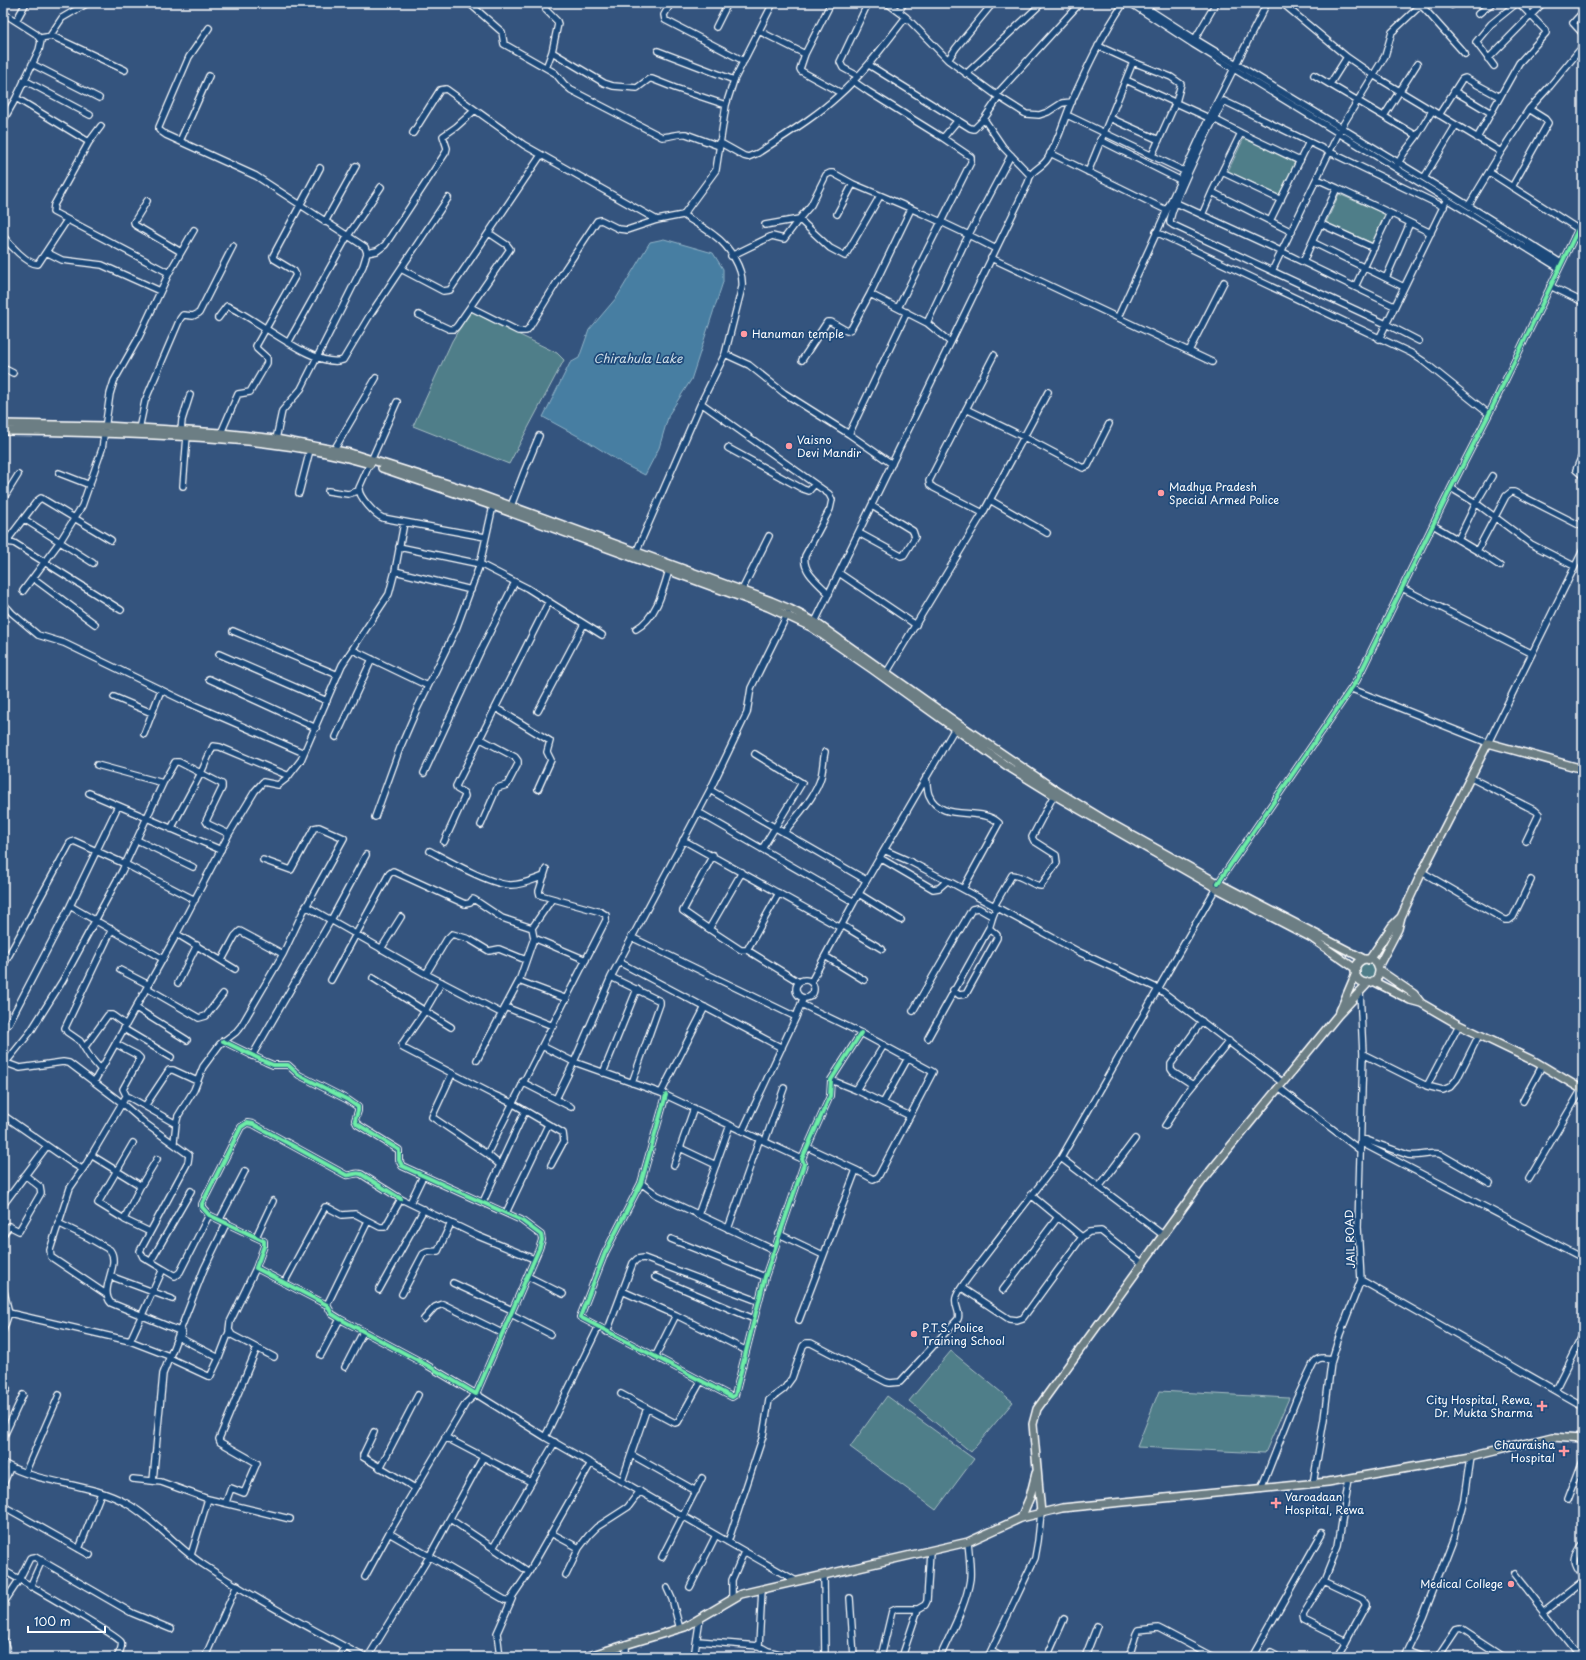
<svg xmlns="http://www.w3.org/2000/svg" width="1586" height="1660" viewBox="0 0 1586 1660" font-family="'Playpen Sans',sans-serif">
	<rect width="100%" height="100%" fill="#34547e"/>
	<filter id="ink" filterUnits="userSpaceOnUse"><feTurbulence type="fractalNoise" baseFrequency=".025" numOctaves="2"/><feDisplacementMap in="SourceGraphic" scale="8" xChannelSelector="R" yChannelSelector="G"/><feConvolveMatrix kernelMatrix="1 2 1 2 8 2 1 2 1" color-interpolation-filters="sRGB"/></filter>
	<g filter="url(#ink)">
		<!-- green -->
		<path fill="#4f7e89" stroke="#a7bec4" d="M1244,138L1295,163L1279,195L1228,171Z
			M1339,194L1385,214L1372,243L1326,223Z
			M470,311L557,353L564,360L509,464L413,426L452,341Z
			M1360 971a8 8 0 1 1 16 0a8 8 0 1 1-16 0Z
			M951,1351L1013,1402L971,1452L909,1401Z
			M1159,1391L1289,1398L1265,1453L1137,1447Z
			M887,1396L974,1459L936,1510L850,1447Z"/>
		<!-- water -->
		<path fill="#467ea2" stroke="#90b2c7" d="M664,239L713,253L723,269V282L691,380L669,414L659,448L645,475L625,465L587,441L543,417L570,363L579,358L589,330L617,297L650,242Z"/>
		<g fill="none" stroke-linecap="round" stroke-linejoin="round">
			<defs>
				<path id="minor" d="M469,3L502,32L504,44L555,73L564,84L571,90L662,137C670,137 677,133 686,134L719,146
					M545,3L546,10L557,21L558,24L552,52L546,68
					M671,3L664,15L665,20L744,61
					M887,3L906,17L948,60L996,95L1026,114L1039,115L1048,112L1062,103L1072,102
					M1130,3L1193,44L1559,268
					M1139,3L1195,39L1424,178L1561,263
					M1282,3L1347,57L1373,75L1501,152L1469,205
					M1421,5L1465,54
					M1452,5L1455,3
					M899,11L904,3
					M1583,12L1573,23L1583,34
					M3,13L36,34L41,41L39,50L16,98L3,121
					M1478,14L1492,3
					M16,21L26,3
					M716,27L728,3
					M209,28L189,57L159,127V130L166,135L256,176L365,247L367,253L363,266L341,310L301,389L282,411L276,439
					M759,31L805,54L831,3
					M50,36L62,18L86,4
					M40,38L52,36L125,70
					M1195,39L1216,3
					M658,51L734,80
					M552,52L604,83L613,86L637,88L649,79H652L675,88L726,105
					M805,54L800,69L801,71L841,93
					M1488,59L1543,3
					M948,60L956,48L993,3
					M1133,62L1171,77L1181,84L1176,102L1152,155
					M32,64L99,98
					M869,65L970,128L974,129L984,119
					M1494,66L1476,42L1491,24L1517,3
					M966,74L1042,3
					M1314,75L1417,136L1432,111
					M858,76L843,68L840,62L868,3
					M24,80L90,115
					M1126,80L1209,118
					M853,81L869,92L943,138L958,120
					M1330,84L1347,57
					M1454,91L1491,113
					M996,95L1080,3
					M999,97L984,119L1003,147L1030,175
					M16,98L89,142
					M1067,115L1184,171
					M1439,115L1462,79L1465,78L1500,97
					M1384,116L1417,64
					M1110,118L1159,140
					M1214,119L1241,133L1212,192L1292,232
					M101,126L89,142L54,205L53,212L169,273
					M413,133L440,90L446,89L524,145L657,220
					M1241,133L1300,161
					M1477,138L1519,63L1546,33L1545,30L1519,3
					M1100,140L1180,180
					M180,141L209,76
					M719,142L744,156L748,157L758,153C785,135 814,118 838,96C864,73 885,44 906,17
					M1501,152L1529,109L1550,86L1583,46
					M1050,153L1166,210
					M1397,165L1404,153L1417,136
					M1088,172L1133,62L1098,46
					M1222,172L1281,200
					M1489,172L1578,229
					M1424,178L1456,125
					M1317,179L1337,188L1312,242L1404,287
					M853,184L833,173H830L826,175L811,205L799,219L830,248L845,256L880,196
					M1512,187L1548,123L1545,119L1529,109
					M1337,188L1390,213
					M147,201L134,222L135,225L181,252
					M1174,202L1270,246L1394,306
					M837,214L853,184C901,204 949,224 996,249
					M683,215C694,222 705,228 715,236C729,246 744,269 742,287L725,354
					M1202,215L1212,192
					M1270,221L1309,142
					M325,222L356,166
					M1321,224L1374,248
					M765,225L799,219
					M1156,232L1411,353L1423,361L1489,414
					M3,236C9,244 28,265 38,264L67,220
					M1574,237L1583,241
					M46,252L62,260L102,265L160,291
					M367,253L377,251L385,245L446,152L447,148L443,136L456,127L475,110
					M731,256L772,236L784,239L799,219
					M991,258L1212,362
					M1303,262L1312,242
					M401,269L443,291L450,290L541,155
					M1272,271L1341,128L1385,56L1392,32L1423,3
					M1386,278L1410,223
					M1550,286L1583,302
					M1355,287L1390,213L1431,233
					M870,294L911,209
					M470,307L518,331H526L529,328L565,269L597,221L601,220L619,229L627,230L657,220L683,215L716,170L726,105L734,80L773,3
					M898,308L971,162V157L943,138
					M419,315L449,329H454L457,326L510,249L507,245L489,233
					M1118,317L1209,118L1267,3
					M218,318L227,306C254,316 315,370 343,360L370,315L448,198
					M927,323L965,242L1011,155
					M1379,339L1447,199
					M1419,341L1386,324L1173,225L1170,223C1169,208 1214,118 1224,101L1444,207
					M288,343L347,237L381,187
					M1189,351L1224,282
					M802,360L827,322H831L847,331L851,329L870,294L927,323L950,342
					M3,368L13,373
					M397,402L359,488C358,496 375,515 383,518L485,537
					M701,403L829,494L832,500L830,509L805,556C802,572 819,583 829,594
					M966,409L1024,437L1083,468L1088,466L1109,424
					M139,429L145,401L180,319L183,315L193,316L199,313L233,246
					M181,431L182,420L190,395
					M221,433L238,394L250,392L267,363V358L257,349L256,346L296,275L294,271L274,259L273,256L320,168
					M849,434L907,312
					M728,448L803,489L809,491L815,484
					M334,450L376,378
					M1583,453L1576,470L1583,476
					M59,473L90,485
					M183,486L187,436
					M1451,488L1476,503L1531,544L1574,566
					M328,491L348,494L358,491
					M299,493L310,450
					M3,499L18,475
					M990,500L1047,533
					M493,506L480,564L527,588L602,635
					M511,506L524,472L539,436
					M983,513L1048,392
					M24,519L93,563
					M1433,525L1477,551
					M859,533L901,556L904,555L915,537L913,531L872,506
					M1458,540L1476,503L1492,476
					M4,542L14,543L121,610
					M6,542L37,501L41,498L111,540
					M635,555L701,403L725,354L749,365L784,393L849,434L892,464
					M1500,566L1477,551L1506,496L1511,492H1514L1583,527
					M395,571L471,590
					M839,573L916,625
					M33,578L95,624
					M1402,588L1531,653
					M742,590L769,536
					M23,591L61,540L82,506L102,449L110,394L114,381L139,337L169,273L194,230
					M3,603L12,613L38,635L64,643L182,700L304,753
					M815,622L1028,183C1031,168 1042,169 1048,158C1059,140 1064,119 1072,101C1087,68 1103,33 1124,3
					M636,629C656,618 663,591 669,570
					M233,631L338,675
					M353,650L428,686
					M219,654L327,701
					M887,672L983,513L934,488L930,485L929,481L994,355
					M209,679L316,728
					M1352,689L1488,743L1583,550
					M114,697L152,713
					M496,708L550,741L547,752L551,760L538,789
					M538,711L584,624
					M144,734L161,690
					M336,737L372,659
					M481,739L515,757L518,761V764L507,785L497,788L481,825
					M755,754L802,783L762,849
					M97,765L163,783
					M424,773L481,650L515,582
					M926,777C927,782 927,790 929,795C941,824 981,805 999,823L963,889
					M1471,778L1536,811L1539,814L1526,841
					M710,790L866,880
					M89,793L221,850
					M698,812L854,902
					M375,817L400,748L416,711L456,629L480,564L399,547
					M171,829L201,773L213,746L220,747L289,776
					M784,833C796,816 815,798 821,777C823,769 823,760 825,752
					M137,840L193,867
					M683,840L841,928
					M444,842L465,796L464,793L457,789L456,786L549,601
					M884,850L909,861L947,881
					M430,851C449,861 491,885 511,885C522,885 533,880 544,876
					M713,855L683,911L709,929L742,872
					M880,858L933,889L939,888L947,881L950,882L1079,952L1159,989L1283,1083
					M1422,872L1505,920H1509L1513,917L1531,880
					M1218,883L1357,680L1451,488L1489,414L1583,219
					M779,893L747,950L799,982
					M859,894L901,920
					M70,906L163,959
					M306,906L426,974L501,1013
					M994,906L1012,875C1022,875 1031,885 1041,886L1057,863L1056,855L1034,841L1032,837L1054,795
					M842,925L882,949
					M709,929L741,950H747
					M177,934L235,969
					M631,937L796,1017
					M534,938L586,960
					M381,949L401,917
					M825,956L864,980
					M222,960L235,936L240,931L283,954
					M619,962L782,1048
					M3,966L70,843L74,841L125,864L195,900
					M120,970L149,985
					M426,974L447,939L452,934L469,939L489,951L499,949L526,960
					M611,977L660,1001V1004L632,1083
					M373,978L425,1011L402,1044L403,1048L494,1095L512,1103L563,1133L564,1141L551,1165
					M796 989a9 9 0 1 1 18 0a9 9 0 1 1-18 0Z
					M331,980L389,874L393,871L465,904L470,903L473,899L475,900L502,918L532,928
					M519,981L567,999
					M442,982L425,1011L451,1027
					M811,982L854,902L955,728
					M178,983L197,945
					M147,988L199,1018L206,1016L223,994
					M953,990L959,995L966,994L997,938V935L989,928
					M1360,991L1363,1054L1358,1227L1361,1280L1583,1406
					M505,1007L553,1026
					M136,1008L187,1040
					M913,1011L972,909L978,908L992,916
					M124,1029L171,1057
					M3,1030L9,1023L70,906L118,806
					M928,1038L989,928C992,921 992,915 997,908
					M223,1041L266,1062L273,1065H288L299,1075L348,1100L358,1107V1111L355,1120L357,1124L399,1150V1160L402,1166L521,1220L541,1235L542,1240L539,1249L476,1394L425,1364L340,1319L332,1314L327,1305L256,1268L264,1246V1241L209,1215L202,1207V1204L241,1127L247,1123L253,1124L346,1175C352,1176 355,1172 361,1174L401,1199
					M116,1044L137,1055L140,1058L123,1089L127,1097
					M542,1046L574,1062L661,1093L802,1159
					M85,1047L108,1015H112L126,1025
					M1363,1054L1427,1086L1459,1025
					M252,1056L331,920L366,855
					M477,1060L519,981L534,938L532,928L552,899
					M6,1063L20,1068L63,1062L69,1063L118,1100L146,1124L189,1155L188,1162L140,1251L143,1257L163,1269
					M3,1066L31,1031L63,980L122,871L163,783L175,762H179L222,784V788L206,821L208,824L229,834
					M101,1070L90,1057L80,1041L67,1032L65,1028L112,929
					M603,1073L637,989
					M452,1074L432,1117L487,1154L500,1165
					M831,1080L856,1090L910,1116
					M94,1082L174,939L229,834L255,791L263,782L278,785L287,778L301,760L342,665L389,594L395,571L404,523
					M522,1082L571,1107
					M1193,1085L1173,1072L1171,1069V1064L1202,1021
					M1427,1086L1443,1090L1450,1087L1457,1079L1479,1035
					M1279,1088L1360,1150
					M856,1090L884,1045
					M661,1093L705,1007
					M666,1095L641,1183L605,1253L580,1317L732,1397L735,1395L765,1277L804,1164L802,1159L830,1096L831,1080L861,1033
					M556,1099L574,1062L611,977L710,790L747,713L751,688L788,613
					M1523,1101L1542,1066
					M883,1103L908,1058
					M145,1106L169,1070H173L197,1081
					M3,1115L72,1163L82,1169
					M1165,1126L1185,1095L1229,1041
					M743,1130L796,1017L803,999
					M1361,1138L1408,1155C1419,1157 1429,1152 1440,1154L1490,1183
					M765,1141L784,1088
					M174,1142L176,1124L178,1116L194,1090L203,1067L220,1044L236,1032L241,1026L283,954L302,914L344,838L319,827L314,828L291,870L263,860
					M1360,1142L1583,1258
					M807,1147L856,1170
					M680,1148L716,1165
					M487,1154L606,920V915L601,912L540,895L539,891L546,869
					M91,1155L138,1184L140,1187L124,1219L125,1220L150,1232
					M674,1165L694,1108
					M1529,1179L1583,1087
					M641,1183L657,1195L774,1250
					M140,1187L157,1159
					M1099,1187L1135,1139
					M1031,1195L1082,1237
					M483,1202L525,1111
					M410,1203L423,1176
					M3,1205L47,1146
					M506,1213L548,1125
					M698,1215L730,1125
					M124,1219L98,1203L133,1143
					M220,1219L245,1171
					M58,1223L89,1238L110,1250C121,1265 98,1289 111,1303L182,1332L180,1338L219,1358L229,1332
					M728,1229L760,1138
					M779,1234L823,1255
					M3,1235L9,1226L19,1231L41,1193L40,1187L25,1175
					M1163,1235L1061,1158L1216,888
					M256,1237L273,1201
					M671,1239L765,1277
					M151,1261L191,1191
					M256,1268L230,1322L229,1330L232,1335L274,1357
					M110,1276L172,1299
					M527,1276L563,1294
					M655,1277L754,1319
					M284,1283L325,1207H327L342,1215L355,1214L380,1227H385L401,1199L478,1236L534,1259
					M453,1283L512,1310
					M3,1287L9,1313L3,1331
					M962,1288L1009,1319L1017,1320L1023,1318L1082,1237L1089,1232L1101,1231L1143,1264
					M379,1290L424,1209
					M1003,1290L1058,1217
					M622,1291L676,1315L745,1350
					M106,1294L51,1257L50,1250L70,1188L85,1166L125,1098L129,1097L176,1124
					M402,1294L423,1254L427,1252L438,1251L451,1223
					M327,1305L368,1221
					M9,1313L130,1341L163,1269L175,1276L180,1272L209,1215
					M511,1314L550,1334
					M424,1319L435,1307L443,1304L502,1333
					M799,1320L856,1170L873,1179L878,1177L933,1072L861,1033L801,1004
					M607,1332L633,1263L637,1259L644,1258L758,1301
					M130,1341L169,1356
					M321,1355L340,1319
					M655,1357L676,1315
					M169,1358L210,1377L219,1358
					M345,1367L363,1332
					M1555,1390L1583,1334
					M621,1394L675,1423L678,1422L701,1381
					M3,1396L7,1389
					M374,1432L363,1455V1457L415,1488
					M445,1437L531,1482
					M545,1437L598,1328
					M3,1438L23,1395
					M632,1455L696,1491
					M3,1463C41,1485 89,1482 126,1503C155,1519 176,1547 204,1565C255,1599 310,1628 364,1657
					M380,1468L418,1395
					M25,1473L59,1395
					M133,1479L161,1482L208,1499L290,1519
					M153,1481L163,1374L204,1269L227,1222
					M622,1481L647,1408
					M1313,1484L1324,1419L1331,1363L1340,1334L1361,1280
					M3,1485L10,1468
					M1261,1489L1296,1400L1313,1364C1318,1356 1323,1358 1332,1359
					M1568,1500L1583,1460
					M226,1502L231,1488L244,1493L257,1463L220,1442L219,1439L257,1348
					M3,1506L90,1555
					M450,1519L529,1572
					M389,1533L505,1600H510L529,1572L591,1463
					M551,1533L579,1548
					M728,1542L763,1436L769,1400L784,1389L792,1378L803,1346L806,1343H811L886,1382L890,1383L900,1382L958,1319C961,1312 954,1306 956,1298C958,1289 975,1269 982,1260C1008,1226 1034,1192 1061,1158
					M1583,1545C1572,1560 1573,1561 1583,1576
					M493,1548L555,1442
					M79,1549L101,1493
					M191,1555L208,1499
					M662,1557L702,1478
					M3,1570C17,1578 117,1635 121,1642C123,1647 119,1653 117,1657
					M566,1575L579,1548L589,1535L597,1527L628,1507L640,1491
					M824,1575L825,1657
					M1515,1575L1580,1657
					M365,1577L389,1533L466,1403L476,1394L545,1437L796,1581
					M1324,1581L1362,1599L1365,1603V1606L1337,1657
					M30,1587L42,1560
					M690,1587L716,1535
					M667,1588L672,1599L680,1629
					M762,1589L759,1646L768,1651L792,1657
					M850,1598L854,1657
					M732,1599V1580L744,1552
					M3,1604L19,1580L30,1558L35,1557L132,1613L171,1629
					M1544,1612L1583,1581
					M3,1638L9,1657
					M698,1641L759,1646
					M1346,1641L1304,1620L1303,1615L1324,1581L1338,1546L1349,1479
					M991,1651L1002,1657
					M1407,1651L1424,1657
					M205,1657L237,1585
					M338,1657L345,1647
					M368,1657L429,1557L483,1457
					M500,1657L497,1633L512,1599
					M626,1657V1644
					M694,1657L700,1618
					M881,1657L892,1611L896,1609H918
					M902,1657L918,1609L925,1605L927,1601L930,1551
					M940,1657C951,1632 966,1606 970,1579C971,1567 969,1554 968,1542
					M988,1657L1035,1558L1038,1541L1041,1513
					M1047,1657L1064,1619
					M1085,1657L1097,1626
					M1129,1657L1136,1634L1138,1630L1158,1628L1162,1630L1213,1657
					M1252,1657L1322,1533
					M1269,1657L1271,1652L1281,1657
					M1404,1657L1423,1617L1454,1537L1464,1499L1470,1457
					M1438,1657L1456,1630L1460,1629L1503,1657"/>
				<path id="major" d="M3,424L106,426L221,433L276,439L350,453L467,490L771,601L790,609L815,622L956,722L1057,791L1103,819L1218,883L1364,959
					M3,431C54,431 104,433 154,435C227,438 300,443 370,464
					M382,468L493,506L768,607L811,627L872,669L1007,766L1054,795L1216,888L1310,937L1356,969
					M1355 971a12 12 0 1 1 24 0a12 12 0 1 1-24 0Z
					M1369,960L1392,926L1400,918
					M1378,967L1398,929L1401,917L1422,872L1488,743L1583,769
					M1379,970L1414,994L1421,1003
					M1373,981L1410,1000L1421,1003L1459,1025L1536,1062L1583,1090
					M1340,1011L1356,973
					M1041,1513L1033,1424L1037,1409L1203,1180L1338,1015L1369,982
					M1021,1518L1030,1497L1036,1473
					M585,1657L685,1627L741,1594L968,1542L1021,1518L1062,1508L1328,1482L1470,1457L1552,1437L1583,1439"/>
			</defs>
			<!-- minor casing -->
			<use href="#minor" stroke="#fff" stroke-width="8"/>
			<!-- major casing -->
			<use href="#major" stroke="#fff" stroke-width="10"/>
			<!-- minor -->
			<use href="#minor" stroke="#1f4a7a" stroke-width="5.5"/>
			<!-- major -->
			<use href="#major" stroke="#6c7e84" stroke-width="7"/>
			<defs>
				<path id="cycleway" d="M1218,883L1357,680L1451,488L1489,414L1583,219
					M223,1041L266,1062L273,1065H288L299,1075L348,1100L358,1107V1111L355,1120L357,1124L399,1150V1160L402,1166L521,1220L541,1235L542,1240L539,1249L476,1394L425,1364L340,1319L332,1314L327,1305L256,1268L264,1246V1241L209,1215L202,1207V1204L241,1127L247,1123L253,1124L346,1175C352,1176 355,1172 361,1174L401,1199
					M666,1095L641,1183L605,1253L580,1317L732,1397L735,1395L765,1277L804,1164L802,1159L830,1096L831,1080L861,1033"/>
			</defs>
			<!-- cycleway casing -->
			<use href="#cycleway" stroke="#1f4a7a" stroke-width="6"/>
			<!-- cycleway -->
			<use href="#cycleway" stroke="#6deda7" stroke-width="4"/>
		</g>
	</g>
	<!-- markers -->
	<g fill="#ff9aa2" stroke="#1f4a7a" stroke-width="1.5">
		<circle cx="744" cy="334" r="4"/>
		<circle cx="789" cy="446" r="4"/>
		<circle cx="1161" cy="493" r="4"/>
		<circle cx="914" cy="1334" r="4"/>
		<path d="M1540 1400h4v4h4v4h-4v4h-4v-4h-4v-4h4z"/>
		<path d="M1562 1445h4v4h4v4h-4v4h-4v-4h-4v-4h4z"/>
		<path d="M1274 1497h4v4h4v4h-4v4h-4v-4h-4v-4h4z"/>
		<circle cx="1511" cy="1584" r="4"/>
	</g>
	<g text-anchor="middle" stroke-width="3.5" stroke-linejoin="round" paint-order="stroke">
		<!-- poi labels -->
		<g font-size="11" fill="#fff" stroke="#1f4a7a" text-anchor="start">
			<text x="752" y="338">Hanuman temple</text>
			<text x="797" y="444">Vaisno<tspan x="797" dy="13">Devi Mandir</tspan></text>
			<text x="1169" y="491">Madhya Pradesh<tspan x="1169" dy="13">Special Armed Police</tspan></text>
			<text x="922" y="1332">P.T.S. Police<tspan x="922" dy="13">Training School</tspan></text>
			<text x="1533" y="1404" text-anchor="end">City Hospital, Rewa,<tspan x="1533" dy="13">Dr. Mukta Sharma</tspan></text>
			<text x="1555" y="1449" text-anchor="end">Chauraisha<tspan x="1555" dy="13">Hospital</tspan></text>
			<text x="1285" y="1501">Varoadaan<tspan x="1285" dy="13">Hospital, Rewa</tspan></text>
			<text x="1503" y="1588" text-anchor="end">Medical College</text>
		</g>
		<!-- street labels -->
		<g font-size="11" fill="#fff" stroke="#1f4a7a">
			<text transform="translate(1350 1239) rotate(-92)" y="4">JAIL ROAD</text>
		</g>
		<!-- water labels -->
		<g font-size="12" font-style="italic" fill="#d1dfe8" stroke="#1f4a7a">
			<text x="638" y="363">Chirahula Lake</text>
		</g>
	</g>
	<!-- margin -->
	<rect width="1586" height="1660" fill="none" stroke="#1f4a7a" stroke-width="16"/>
	<rect x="8" y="8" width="1570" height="1644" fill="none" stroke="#fff" stroke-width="1.5" filter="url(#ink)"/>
	<!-- scale -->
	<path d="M28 1626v6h77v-6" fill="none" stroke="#ffffff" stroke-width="2"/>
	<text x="34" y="1626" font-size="12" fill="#ffffff" stroke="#1f4a7a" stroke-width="3" paint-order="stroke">100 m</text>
</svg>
